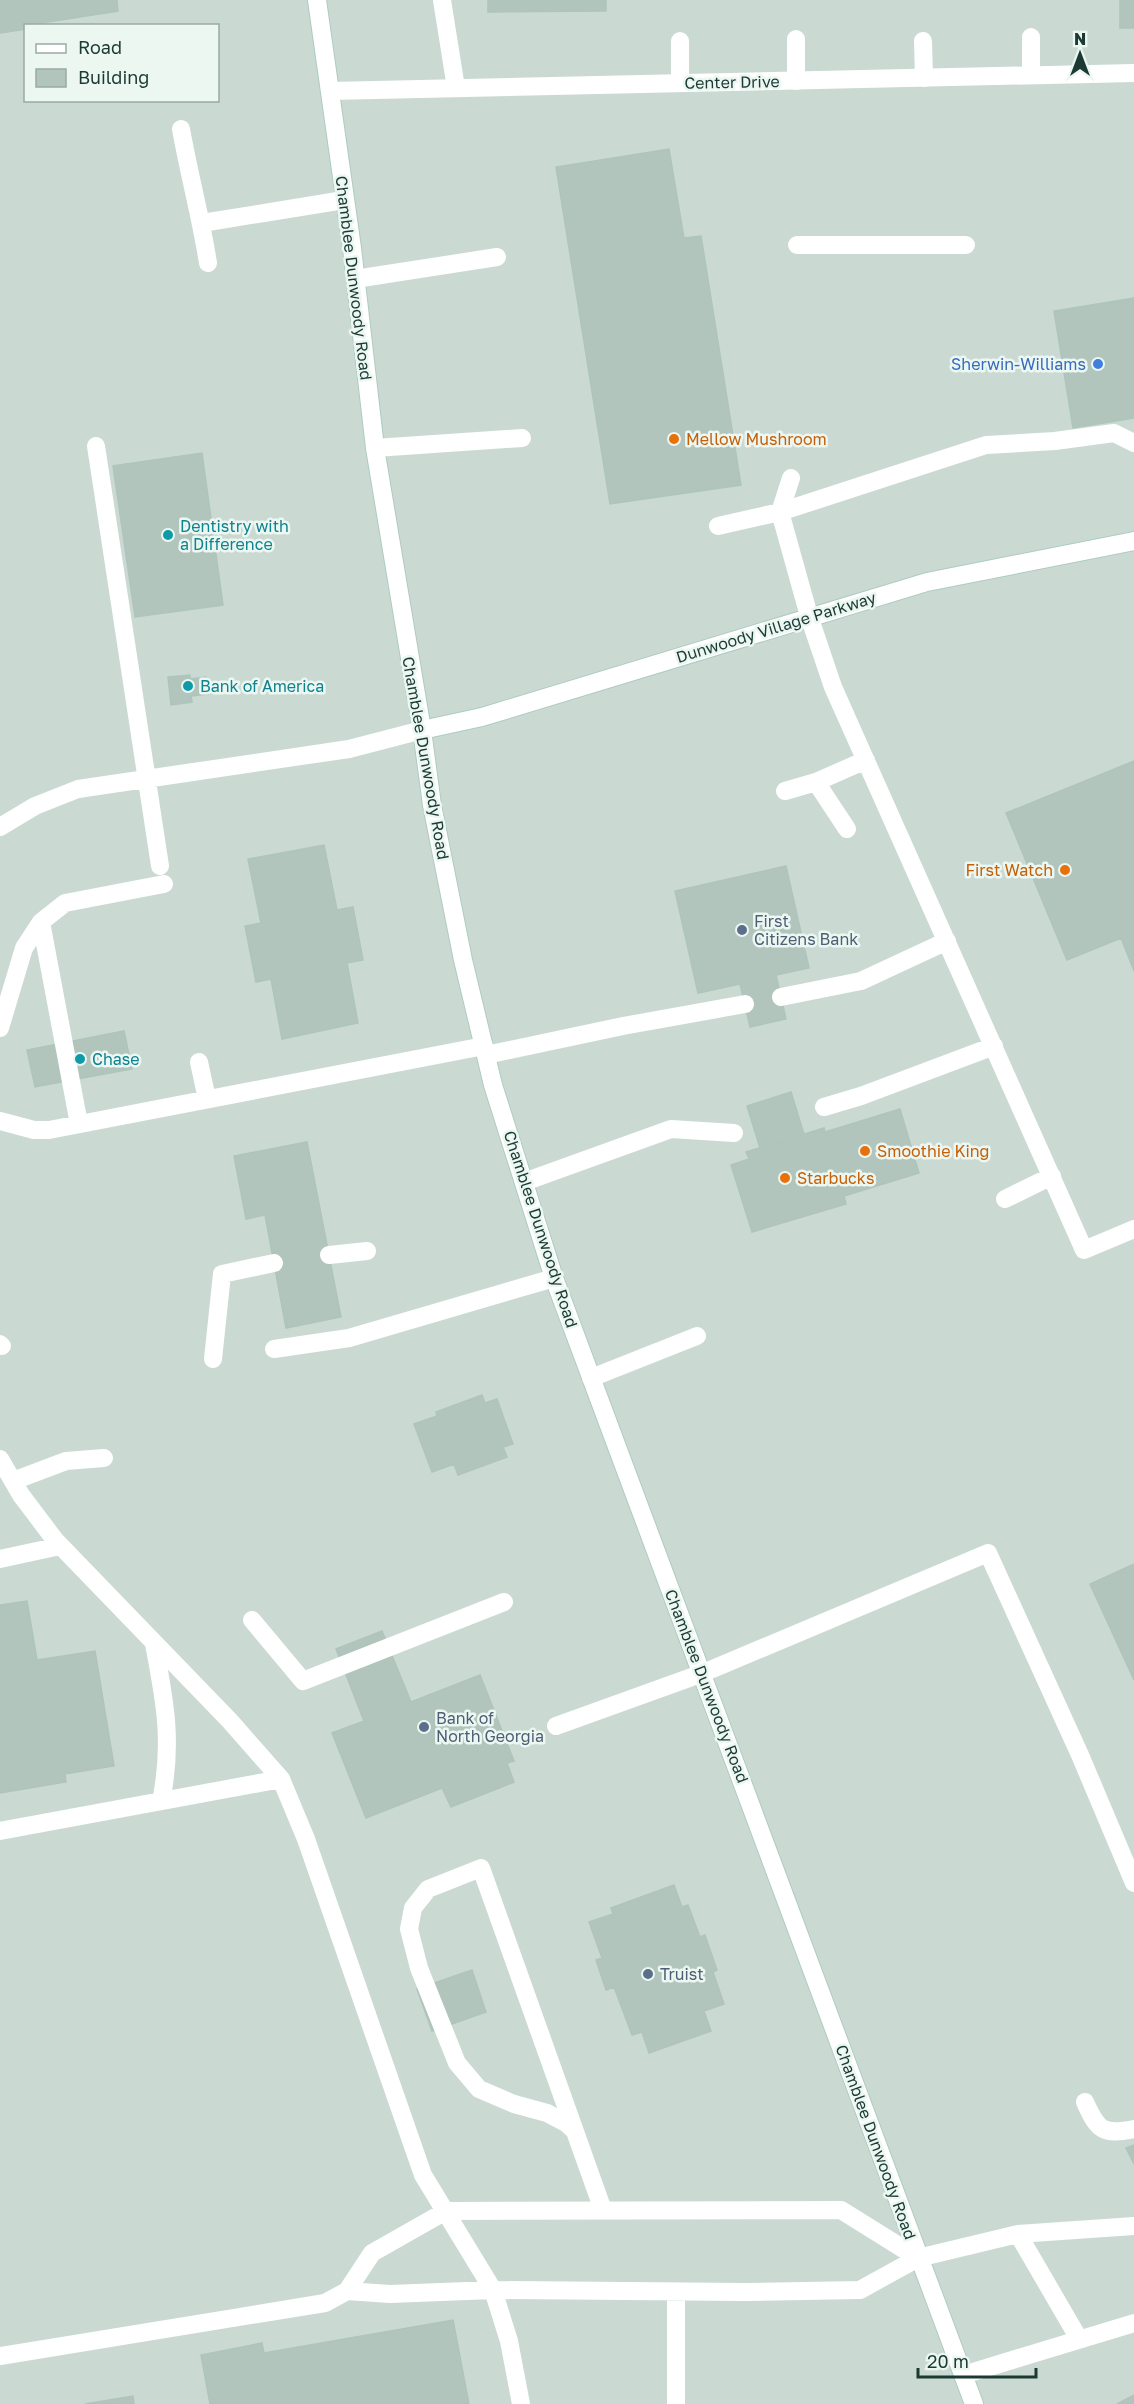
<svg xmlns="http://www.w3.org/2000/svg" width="1134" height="2404" viewBox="0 0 1134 2404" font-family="'Golos Text',sans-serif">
	<rect width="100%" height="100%" fill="#dceae4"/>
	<!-- built -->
	<path fill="#cadad3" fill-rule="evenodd" d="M0,0H1134V2404H0ZM26,26H218V100H26Z"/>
	<!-- building -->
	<path fill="#b1c5bd" stroke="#aec4bc" stroke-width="1.5" d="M0,0H117L118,11L41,23L42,26H26V29L0,33Z
		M488,0H606V11L488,12Z
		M1120,0H1134V28H1120Z
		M669,149L684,238L701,236L741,485L610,504L556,167Z
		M1134,298V418L1073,428L1054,311Z
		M202,453L223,605L135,617L113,466Z
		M190,675V679L206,677L208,694L191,696L192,702L171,705L168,677Z
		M1134,761V971L1121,938L1067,960L1006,813Z
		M324,845L337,910L353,907L363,960L347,963L358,1023L282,1039L271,979L256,982L245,926L261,923L248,859Z
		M786,866L809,968L776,975L786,1019L750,1027L740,984L698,993L675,891Z
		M124,1031L132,1069L35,1087L27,1050Z
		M791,1092L804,1134L760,1148L747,1106Z
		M900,1109L919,1173L844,1196L846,1204L752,1232L731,1165L749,1159L746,1152L824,1128L825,1132Z
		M307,1142L341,1317L286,1328L265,1215L246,1219L234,1156Z
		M482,1395L485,1403L497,1399L513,1444L503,1447L507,1457L458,1475L454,1464L432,1472L414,1424L437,1416L436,1412Z
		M1134,1564V1680L1090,1584Z
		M27,1601L37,1660L95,1651L114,1766L65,1774L66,1782L0,1793V1605Z
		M382,1631L411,1702L480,1675L514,1761L507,1763L514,1782L451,1807L442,1788L366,1818L332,1733L364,1721L336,1649Z
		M674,1885L682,1907L688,1905L700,1937L705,1935L717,1970L713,1972L724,2004L704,2011L711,2031L649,2053L642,2032L632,2035L614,1987L606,1990L596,1960L602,1958L589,1922L613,1914L611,1908Z
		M472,1970L486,2012L432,2031L417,1989Z
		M1134,2145V2164L1126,2148Z
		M453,2320L469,2404H210L201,2355L262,2343L264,2353Z
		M1134,2395V2404H1117Z
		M133,2396L134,2404H85Z"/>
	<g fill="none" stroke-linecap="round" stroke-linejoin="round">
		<defs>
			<path id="secondary" d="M317,0L352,248L375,448L422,730L432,805L463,960L493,1085L554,1278L974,2404
				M422,730L482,717L927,582L1134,541"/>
		</defs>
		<!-- secondary casing -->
		<use href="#secondary" stroke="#aecbc2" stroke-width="20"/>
		<!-- lane -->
		<path stroke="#fff" stroke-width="18" d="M442,0L456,88
			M1031,37V75
			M680,41V83
			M923,41L924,78
			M796,81V39
			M181,129C189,174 201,218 208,263
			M202,223L344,200
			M797,245H966
			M355,279L497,257
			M96,446L160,866
			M375,448L522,438
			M791,478L780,512L809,616L833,687L1084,1250L1134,1229
			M718,526L780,512L986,445L1055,441L1114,433L1134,443
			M816,782L847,829
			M785,791L816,782L866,760
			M0,827L35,806L78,789L349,749L422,730
			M41,922L79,1124
			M781,997L861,981L947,941
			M0,1028L24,948L41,922L65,903L164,884
			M486,1055L623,1026L745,1004
			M199,1062L207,1099
			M824,1107L861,1096L994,1046
			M0,1121L34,1130H49L484,1046
			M524,1182L671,1129L734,1133
			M1005,1199L1052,1176
			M329,1255L367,1251
			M0,1344L2,1346
			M274,1349L349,1338L554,1278
			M213,1359L222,1274L274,1263
			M591,1378L697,1336
			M0,1459L21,1495L55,1540L230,1721L281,1779L306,1839L423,2175L493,2290L509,2341L521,2404
			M13,1481L66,1461L104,1458
			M0,1559L60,1546
			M252,1620L303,1681L504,1602
			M154,1644C165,1701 173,1743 161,1801
			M556,1726L703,1673L988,1553L1080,1755L1134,1883
			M0,1831L281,1779
			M1085,2102C1098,2131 1103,2135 1134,2129
			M575,2131L566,2123L547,2113L514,2104L479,2089L457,2063L419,1968L409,1929L413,1908L428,1889L481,1868L603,2210
			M1018,2234L1079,2339
			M347,2291L390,2294L493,2290L745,2292L860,2290L918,2258L1018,2234L1134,2226
			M676,2292V2404
			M0,2356L325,2303L347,2291L372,2253L446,2211L841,2210L918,2258
			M963,2375L1134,2323"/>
		<!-- street -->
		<path stroke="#fff" stroke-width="18" d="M330,91L1134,73"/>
		<!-- secondary -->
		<use href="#secondary" stroke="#fff" stroke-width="18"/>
	</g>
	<!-- markers -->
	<circle fill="#3f7fe0" stroke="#ecf7f2" stroke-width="2" cx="1098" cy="364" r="6"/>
	<g fill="#e8710a" stroke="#ecf7f2" stroke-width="2">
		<circle cx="674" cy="439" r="6"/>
		<circle cx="1065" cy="870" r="6"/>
		<circle cx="865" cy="1151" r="6"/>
		<circle cx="785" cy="1178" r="6"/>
	</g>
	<g fill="#0f9aa8" stroke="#ecf7f2" stroke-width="2">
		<circle cx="168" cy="535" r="6"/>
		<circle cx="188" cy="686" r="6"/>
		<circle cx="80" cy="1059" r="6"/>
	</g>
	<g fill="#5c6f8a" stroke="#ecf7f2" stroke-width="2">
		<circle cx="742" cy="930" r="6"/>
		<circle cx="424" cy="1727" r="6"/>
		<circle cx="648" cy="1974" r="6"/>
	</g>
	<g text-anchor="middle" stroke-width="5" stroke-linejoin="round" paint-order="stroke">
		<!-- street labels -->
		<g font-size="16" fill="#1c3a34" stroke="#ecf7f2">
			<text transform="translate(732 82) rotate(-1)" y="6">Center Drive</text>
			<text transform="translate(354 278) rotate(83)" y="6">Chamblee Dunwoody Road</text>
			<text transform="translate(776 627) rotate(-17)" y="6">Dunwoody Village Parkway</text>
			<text transform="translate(426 758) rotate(80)" y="6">Chamblee Dunwoody Road</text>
			<text transform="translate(541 1229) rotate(72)" y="6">Chamblee Dunwoody Road</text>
			<text transform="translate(707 1686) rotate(69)" y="6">Chamblee Dunwoody Road</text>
			<text transform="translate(876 2142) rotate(70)" y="6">Chamblee Dunwoody Road</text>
		</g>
		<!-- shop labels -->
		<g font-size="16" fill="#366cbe" stroke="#ecf7f2" text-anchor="end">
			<text x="1086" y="370">Sherwin-Williams</text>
		</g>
		<!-- food labels -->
		<g font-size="16" fill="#c56008" stroke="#ecf7f2" text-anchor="start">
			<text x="686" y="445">Mellow Mushroom</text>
			<text x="1053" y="876" text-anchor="end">First Watch</text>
			<text x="877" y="1157">Smoothie King</text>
			<text x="797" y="1184">Starbucks</text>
		</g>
		<!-- culture labels -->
		<g font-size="16" fill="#0d838f" stroke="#ecf7f2" text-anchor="start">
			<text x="180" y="532">Dentistry with<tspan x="180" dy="18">a Difference</tspan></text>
			<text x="200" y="692">Bank of America</text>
			<text x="92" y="1065">Chase</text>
		</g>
		<!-- service labels -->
		<g font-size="16" fill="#4e5e75" stroke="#ecf7f2" text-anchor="start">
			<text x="754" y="927">First<tspan x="754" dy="18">Citizens Bank</tspan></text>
			<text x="436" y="1724">Bank of<tspan x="436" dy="18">North Georgia</tspan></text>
			<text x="660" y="1980">Truist</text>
		</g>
	</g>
	<!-- legend -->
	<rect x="24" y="24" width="195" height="78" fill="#ecf7f2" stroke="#99aba6" stroke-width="1.5"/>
	<rect x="36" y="44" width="30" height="9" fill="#ffffff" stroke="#99aba6" stroke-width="1.5"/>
	<text x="78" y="54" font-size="18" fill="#1c3a34">Road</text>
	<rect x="36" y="69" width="30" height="18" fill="#b1c5bd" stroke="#99aba6" stroke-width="1.5"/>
	<text x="78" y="84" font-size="18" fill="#1c3a34">Building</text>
	<!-- north arrow -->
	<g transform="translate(1080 54)" stroke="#ecf7f2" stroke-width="4.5" paint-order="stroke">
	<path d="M0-4.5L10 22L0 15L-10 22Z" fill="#1c3a34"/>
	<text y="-9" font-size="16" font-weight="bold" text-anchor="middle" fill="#1c3a34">N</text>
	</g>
	<!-- scale -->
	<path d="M918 2368v9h118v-9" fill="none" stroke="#1c3a34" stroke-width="3"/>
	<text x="927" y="2368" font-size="18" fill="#1c3a34" stroke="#ecf7f2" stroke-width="4.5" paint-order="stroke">20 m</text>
</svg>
